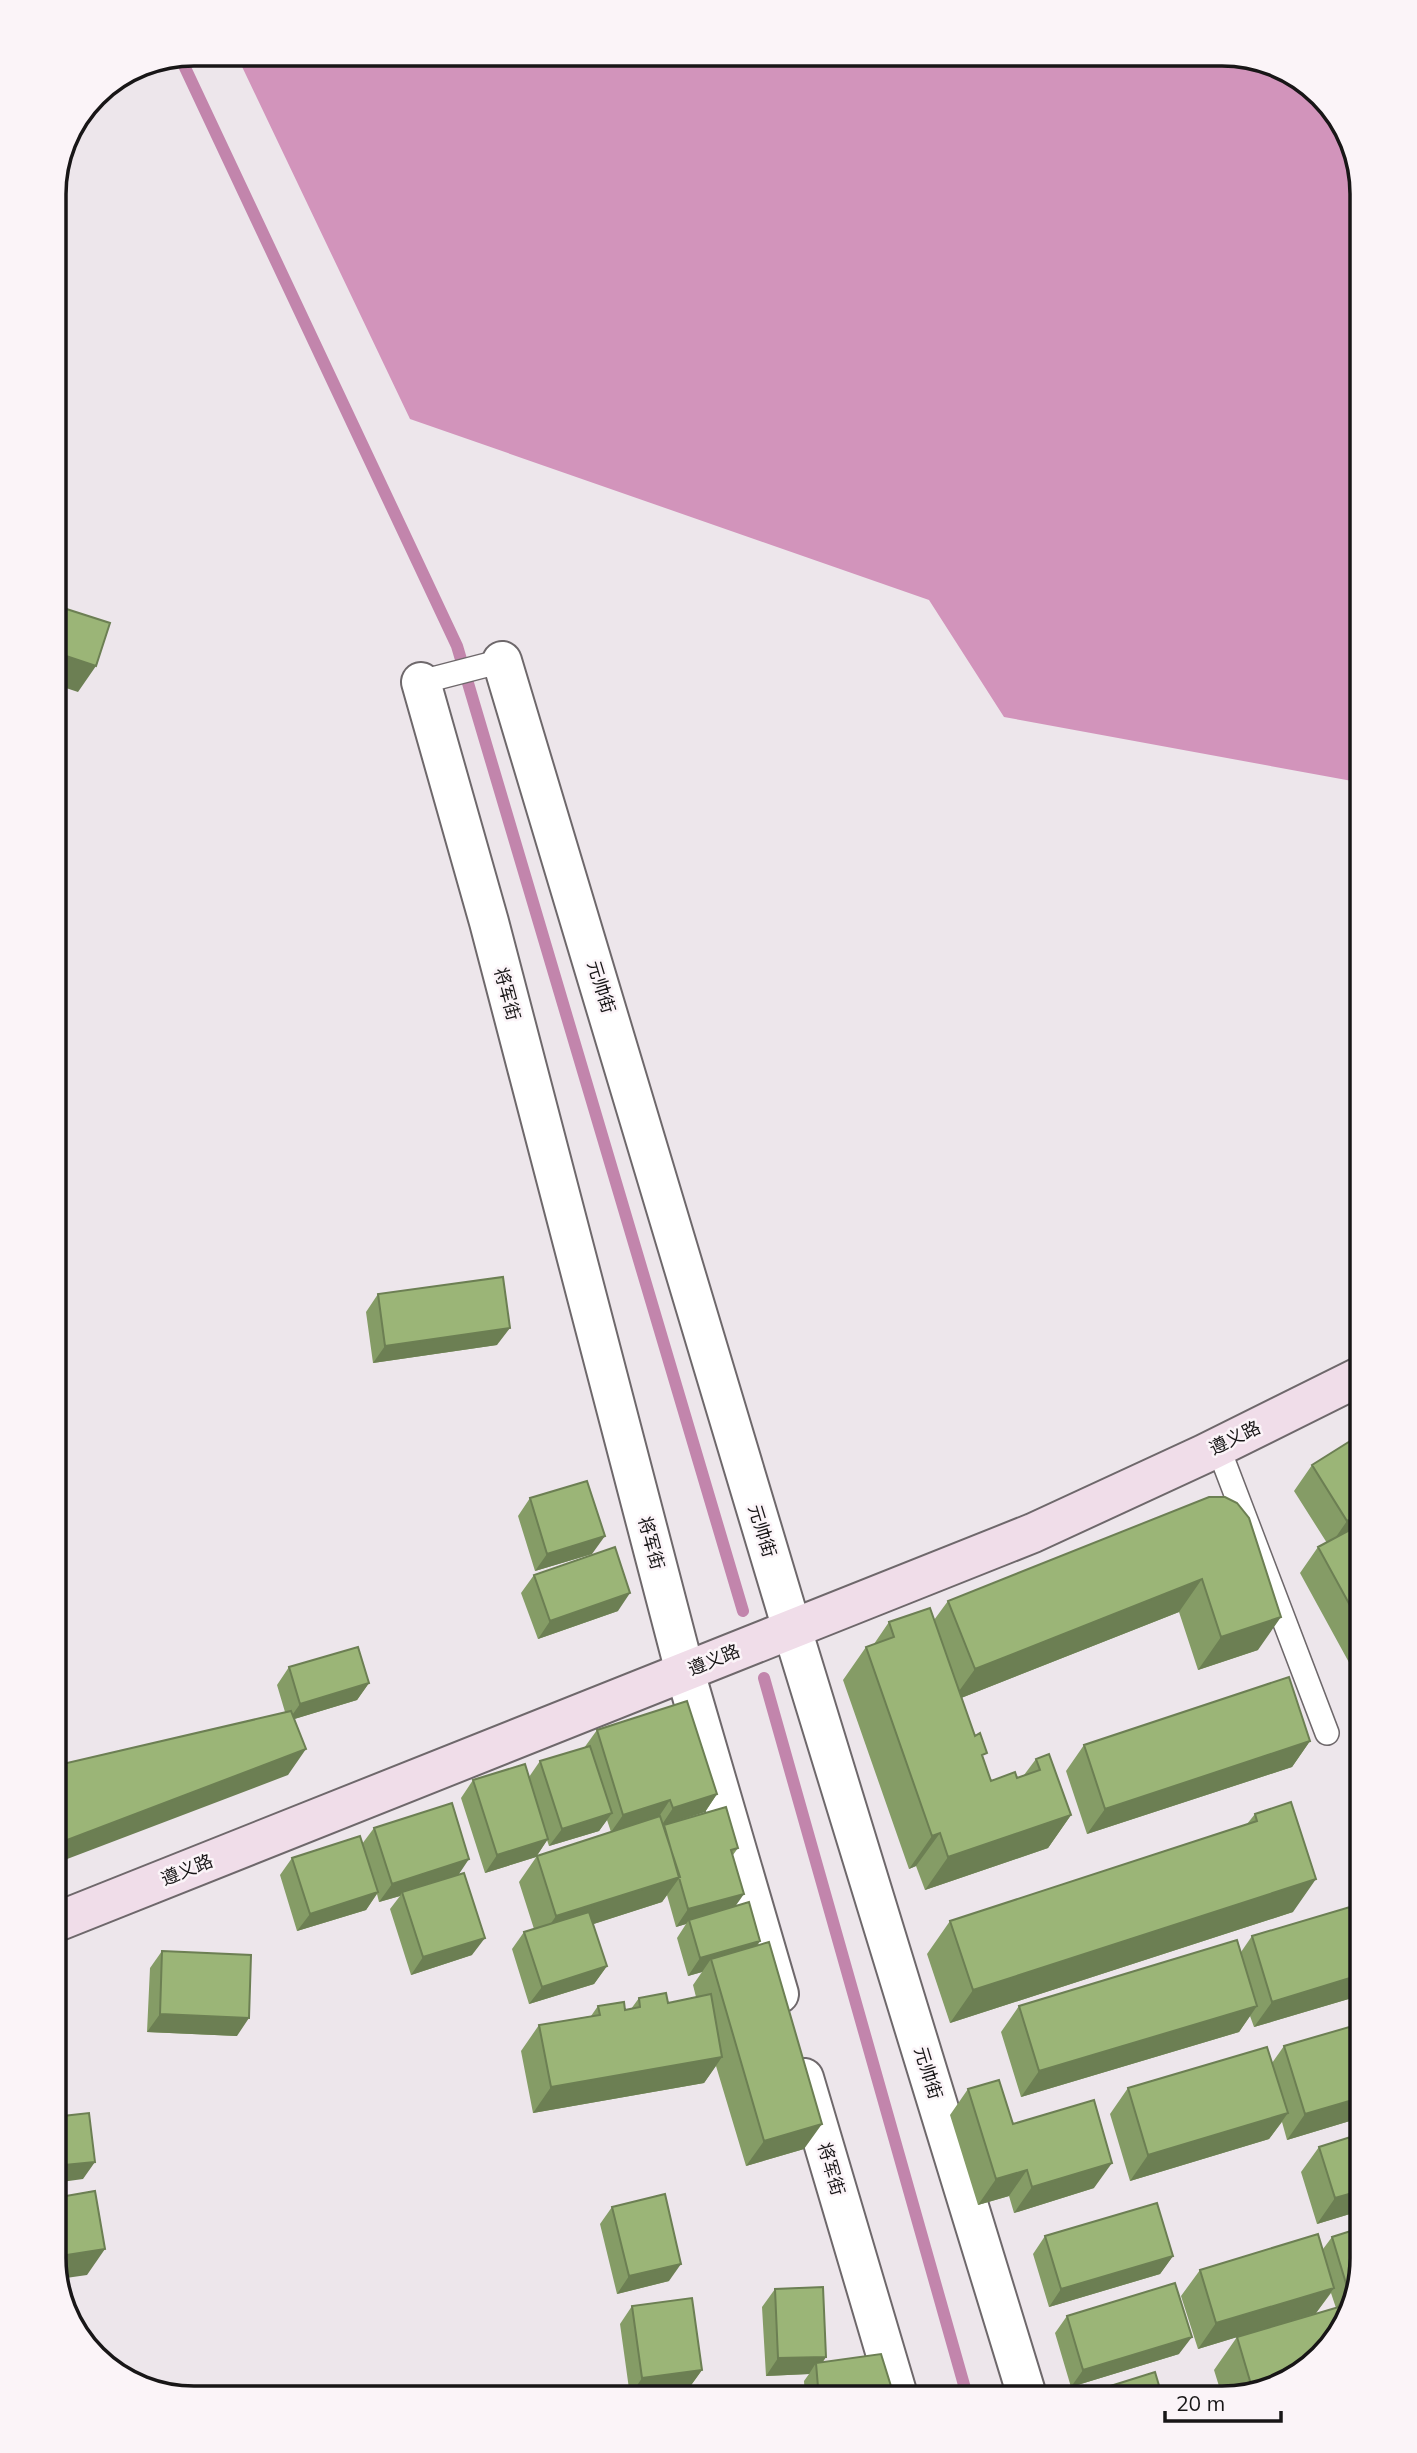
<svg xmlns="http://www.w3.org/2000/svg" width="1417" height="2453" viewBox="0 0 1417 2453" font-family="Mulish,'Noto Sans SC',sans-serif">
	<rect width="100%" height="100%" fill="#ede6eb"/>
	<!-- forest -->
	<path fill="#d294bb" d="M236,54L1232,55L1301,78L1348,133L1363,195V783L1004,717L929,600L410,419Z"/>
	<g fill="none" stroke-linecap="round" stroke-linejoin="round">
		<!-- stream -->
		<path stroke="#c285ac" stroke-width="12" d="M180,57L457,646L743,1611
			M764,1678L968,2399"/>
		<defs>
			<path id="lane" d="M421,682L502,661
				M1218,1447L1327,1733"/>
			<path id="street" d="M502,661L792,1629L1028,2399
				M421,682L489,922L685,1672L779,1994
				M804,2078L899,2399"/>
			<path id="secondary" d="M54,1923L1033,1533L1204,1454L1363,1375"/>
		</defs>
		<!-- lane casing -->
		<use href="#lane" stroke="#6e686b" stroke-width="26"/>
		<!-- street casing -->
		<use href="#street" stroke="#6e686b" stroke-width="42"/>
		<!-- secondary casing -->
		<use href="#secondary" stroke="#6e686b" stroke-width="42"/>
		<!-- lane -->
		<use href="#lane" stroke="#fff" stroke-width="23"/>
		<!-- street -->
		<use href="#street" stroke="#fff" stroke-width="38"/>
		<!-- secondary -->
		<use href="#secondary" stroke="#f0dde9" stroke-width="38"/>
	</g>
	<!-- wall -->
	<path fill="#859c66" d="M378,1294L497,1345L373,1363L366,1312Z
		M1363,1433V1688L1300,1573L1318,1547L1327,1543L1294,1491L1312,1465Z
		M1209,1497L1258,1650L1198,1670L1179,1612L961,1698L991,1781L1017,1778L1024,1775L1036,1759L1071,1815L1048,1848L925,1890L916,1866L909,1869L843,1680L866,1647L874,1644L889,1622L934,1620L948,1601Z
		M530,1498L592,1554L535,1571L518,1516Z
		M534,1575L618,1611L538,1639L521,1593Z
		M289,1667L369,1683L357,1700L294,1719L288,1775L285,1712L277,1685Z
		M597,1730L717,1794L705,1812L663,1825L738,1848L733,1855L735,1907L760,1941L757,1946L804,2149L746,2166L716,2066L704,2083L533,2113L521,2051L539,2025L591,2016L598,2006L625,2010L631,2009L639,1998L668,2003L696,1997L693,1985L702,1972L688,1976L677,1938L686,1924L676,1927L667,1895L662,1902L593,1924L607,1966L594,1984L529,2004L512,1949L524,1932L534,1929L519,1882L537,1856L611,1832L607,1820L599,1831L549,1846L547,1840L536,1857L485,1873L461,1798L473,1780L529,1777L540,1761L584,1748Z
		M1310,1741L1292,1767L1087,1834L1066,1771L1084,1745Z
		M1255,1814L1293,1912L950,2023L927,1954L950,1921L1247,1824Z
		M374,1828L459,1874L472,1955L411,1975L390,1909L400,1896L379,1902L377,1894L366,1910L297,1931L280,1875L292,1858L362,1844Z
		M1252,1936L1363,1948V1982L1352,1998L1254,2027L1250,2016L1239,2032L1021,2097L1001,2032L1019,2006L1241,1952Z
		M162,1951L237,2036L147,2032L150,1968Z
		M1284,2046L1363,2117L1287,2140L1282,2122L1269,2139L1130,2181L1110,2114L1128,2088L1272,2063Z
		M968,2089L1013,2124L1094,2188L1014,2213L1009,2196L978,2205L950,2115Z
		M1319,2147L1363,2210L1317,2224L1301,2172Z
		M612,2207L669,2281L617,2294L600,2224Z
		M1363,2227L1349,2304L1336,2308L1331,2293L1316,2313L1284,2384L1223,2399L1214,2370L1237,2337L1198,2349L1181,2296L1200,2270L1323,2249L1332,2237Z
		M1045,2236L1173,2256L1160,2274L1049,2307L1033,2254Z
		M775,2289L826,2357L822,2363L895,2399H805L804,2381L809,2374L766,2376L762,2307Z
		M632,2306L702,2370L689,2388L630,2396L620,2324Z
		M1067,2316L1179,2354L1071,2387L1055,2333Z"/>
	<!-- shaded-wall -->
	<path fill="#6c7f53" d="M54,652L96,666L78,692L54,684Z
		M510,1328L497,1345L373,1363L385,1346Z
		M1363,1511V1526L1329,1547L1347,1521Z
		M605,1536L592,1554L535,1571L547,1554Z
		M1202,1579L1179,1612L951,1702L975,1669Z
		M630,1593L618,1611L538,1639L550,1621Z
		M1281,1617L1258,1650L1198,1670L1221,1637Z
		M369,1683L357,1700L288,1721L300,1704Z
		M1310,1741L1292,1767L1087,1834L1105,1809Z
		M306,1749L288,1775L54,1864V1845Z
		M717,1794L705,1812L661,1826L673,1808Z
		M670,1800L658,1818L611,1832L623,1815Z
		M612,1813L599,1831L549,1846L562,1829Z
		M1071,1815L1048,1848L925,1890L948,1857Z
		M940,1833L916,1866L909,1869L932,1836Z
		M548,1839L536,1857L485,1873L497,1855Z
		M469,1859L457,1877L402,1892L400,1896L379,1902L392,1884Z
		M680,1877L662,1902L538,1942L556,1916Z
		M1316,1879L1293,1912L950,2023L973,1990Z
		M378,1892L366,1910L297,1931L310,1914Z
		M744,1894L732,1911L689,1920L686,1924L676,1927L688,1909Z
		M485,1938L472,1955L411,1975L423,1957Z
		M760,1941L748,1958L711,1959L702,1972L688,1976L700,1958Z
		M607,1966L594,1984L529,2004L542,1987Z
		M1363,1974V1982L1352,1998L1254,2027L1272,2002Z
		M1257,2006L1239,2032L1021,2097L1039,2071Z
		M160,2014L249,2018L237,2036L147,2032Z
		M722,2057L704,2083L533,2113L551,2087Z
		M1363,2097V2117L1287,2140L1305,2114Z
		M1288,2113L1269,2139L1130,2181L1148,2155Z
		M822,2124L804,2149L746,2166L764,2141Z
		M95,2162L83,2179L54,2183V2166Z
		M1112,2163L1094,2188L1014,2213L1032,2187Z
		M1027,2170L1009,2196L978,2205L996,2179Z
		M1363,2190V2210L1317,2224L1335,2198Z
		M105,2249L87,2275L59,2279L54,2257Z
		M1173,2256L1160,2274L1049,2307L1061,2289Z
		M681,2264L669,2281L617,2294L629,2276Z
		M1334,2288L1316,2313L1198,2349L1216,2323Z
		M1354,2288L1349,2304L1336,2308L1348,2290Z
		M1192,2337L1179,2354L1071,2387L1083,2370Z
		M826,2357L817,2370L816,2363L809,2374L766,2376L778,2358Z
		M702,2370L689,2388L630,2396L642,2378Z"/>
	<!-- building -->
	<path fill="#9bb577" stroke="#6c7f53" stroke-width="2" d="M54,605L110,623L96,666L54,652Z
		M503,1277L510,1328L385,1346L378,1294Z
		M1363,1433V1511L1347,1521L1312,1465Z
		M587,1481L605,1536L547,1554L530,1498Z
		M1209,1497H1225L1237,1503L1249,1518L1281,1617L1221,1637L1202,1579L975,1669L948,1601Z
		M1363,1523V1629L1318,1547Z
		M615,1547L630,1593L550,1621L534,1575Z
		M930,1608L975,1736L980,1733L987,1753L982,1755L991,1781L1015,1772L1017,1778L1040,1770L1036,1759L1049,1754L1071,1815L948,1857L940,1833L932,1836L866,1647L894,1637L889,1622Z
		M358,1647L369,1683L300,1704L289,1667Z
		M1289,1677L1310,1741L1105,1809L1084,1745Z
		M687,1701L717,1794L673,1808L670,1800L623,1815L597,1730Z
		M291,1711L306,1749L54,1845V1766Z
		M590,1746L612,1813L562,1829L540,1761Z
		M525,1764L548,1839L497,1855L473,1780Z
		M1291,1802L1316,1879L973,1990L950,1921L1257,1821L1255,1814Z
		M452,1803L469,1859L392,1884L374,1828Z
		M726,1807L738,1848L731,1850L744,1894L688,1909L664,1825Z
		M660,1816L680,1877L556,1916L537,1856Z
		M360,1836L378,1892L310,1914L292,1858Z
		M464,1873L485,1938L423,1957L402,1892Z
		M749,1902L760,1941L700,1958L689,1920Z
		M1350,1907L1363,1948V1974L1272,2002L1252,1936Z
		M589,1912L607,1966L542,1987L524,1932Z
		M1237,1940L1257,2006L1039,2071L1019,2006Z
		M769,1942L822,2124L764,2141L711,1959Z
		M162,1951L251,1955L249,2018L160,2014Z
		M666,1993L668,2003L711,1994L722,2057L551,2087L539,2025L600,2015L598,2006L624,2002L625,2010L640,2007L639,1998Z
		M1363,2023V2097L1305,2114L1284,2046Z
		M1267,2047L1288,2113L1148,2155L1128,2088Z
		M999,2080L1013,2124L1094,2100L1112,2163L1032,2187L1027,2170L996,2179L968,2089Z
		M89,2113L95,2162L54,2166V2117Z
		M1363,2133V2190L1335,2198L1319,2147Z
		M95,2191L105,2249L54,2257V2198Z
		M665,2194L681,2264L629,2276L612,2207Z
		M1157,2203L1173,2256L1061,2289L1045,2236Z
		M1363,2227V2258L1354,2288L1348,2290L1332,2237Z
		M1318,2234L1334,2288L1216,2323L1200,2270Z
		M1175,2283L1192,2337L1083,2370L1067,2316Z
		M823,2287L826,2357L778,2358L775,2289Z
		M692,2298L702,2370L642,2378L632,2306Z
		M1349,2304L1339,2336L1284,2384L1253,2391L1237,2337Z
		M77,2309L80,2333L69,2320L66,2311Z
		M881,2354L895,2399H819L816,2363Z
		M1155,2372L1163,2399H1087L1085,2394Z"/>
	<g text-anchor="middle" stroke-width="5" stroke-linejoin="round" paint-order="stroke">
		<!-- street labels -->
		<g font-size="18" fill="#181617" stroke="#fbf4f8">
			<text transform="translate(601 987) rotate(73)" y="6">元帅街</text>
			<text transform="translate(507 994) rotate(75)" y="6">将军街</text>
			<text transform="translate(1235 1438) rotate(-26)" y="6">遵义路</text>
			<text transform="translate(762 1531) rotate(73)" y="6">元帅街</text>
			<text transform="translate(651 1543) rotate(75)" y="6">将军街</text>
			<text transform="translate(714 1660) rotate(-22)" y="6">遵义路</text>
			<text transform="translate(187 1870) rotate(-22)" y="6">遵义路</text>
			<text transform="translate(928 2073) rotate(73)" y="6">元帅街</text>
			<text transform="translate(831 2169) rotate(74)" y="6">将军街</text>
		</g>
	</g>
	<!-- crop -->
	<path d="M0 0H1417V2453H0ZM194 66H1222A128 128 0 0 1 1350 194V2258A128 128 0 0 1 1222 2386H194A128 128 0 0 1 66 2258V194A128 128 0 0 1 194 66Z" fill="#fbf4f8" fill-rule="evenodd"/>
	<path fill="none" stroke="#181617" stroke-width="3.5" d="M194 66H1222A128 128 0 0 1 1350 194V2258A128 128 0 0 1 1222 2386H194A128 128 0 0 1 66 2258V194A128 128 0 0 1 194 66Z"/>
	<!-- scale -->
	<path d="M1165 2411v10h116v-10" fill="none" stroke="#181617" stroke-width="3.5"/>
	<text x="1176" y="2411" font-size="21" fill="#181617" stroke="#fbf4f8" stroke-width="5" paint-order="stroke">20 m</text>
</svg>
